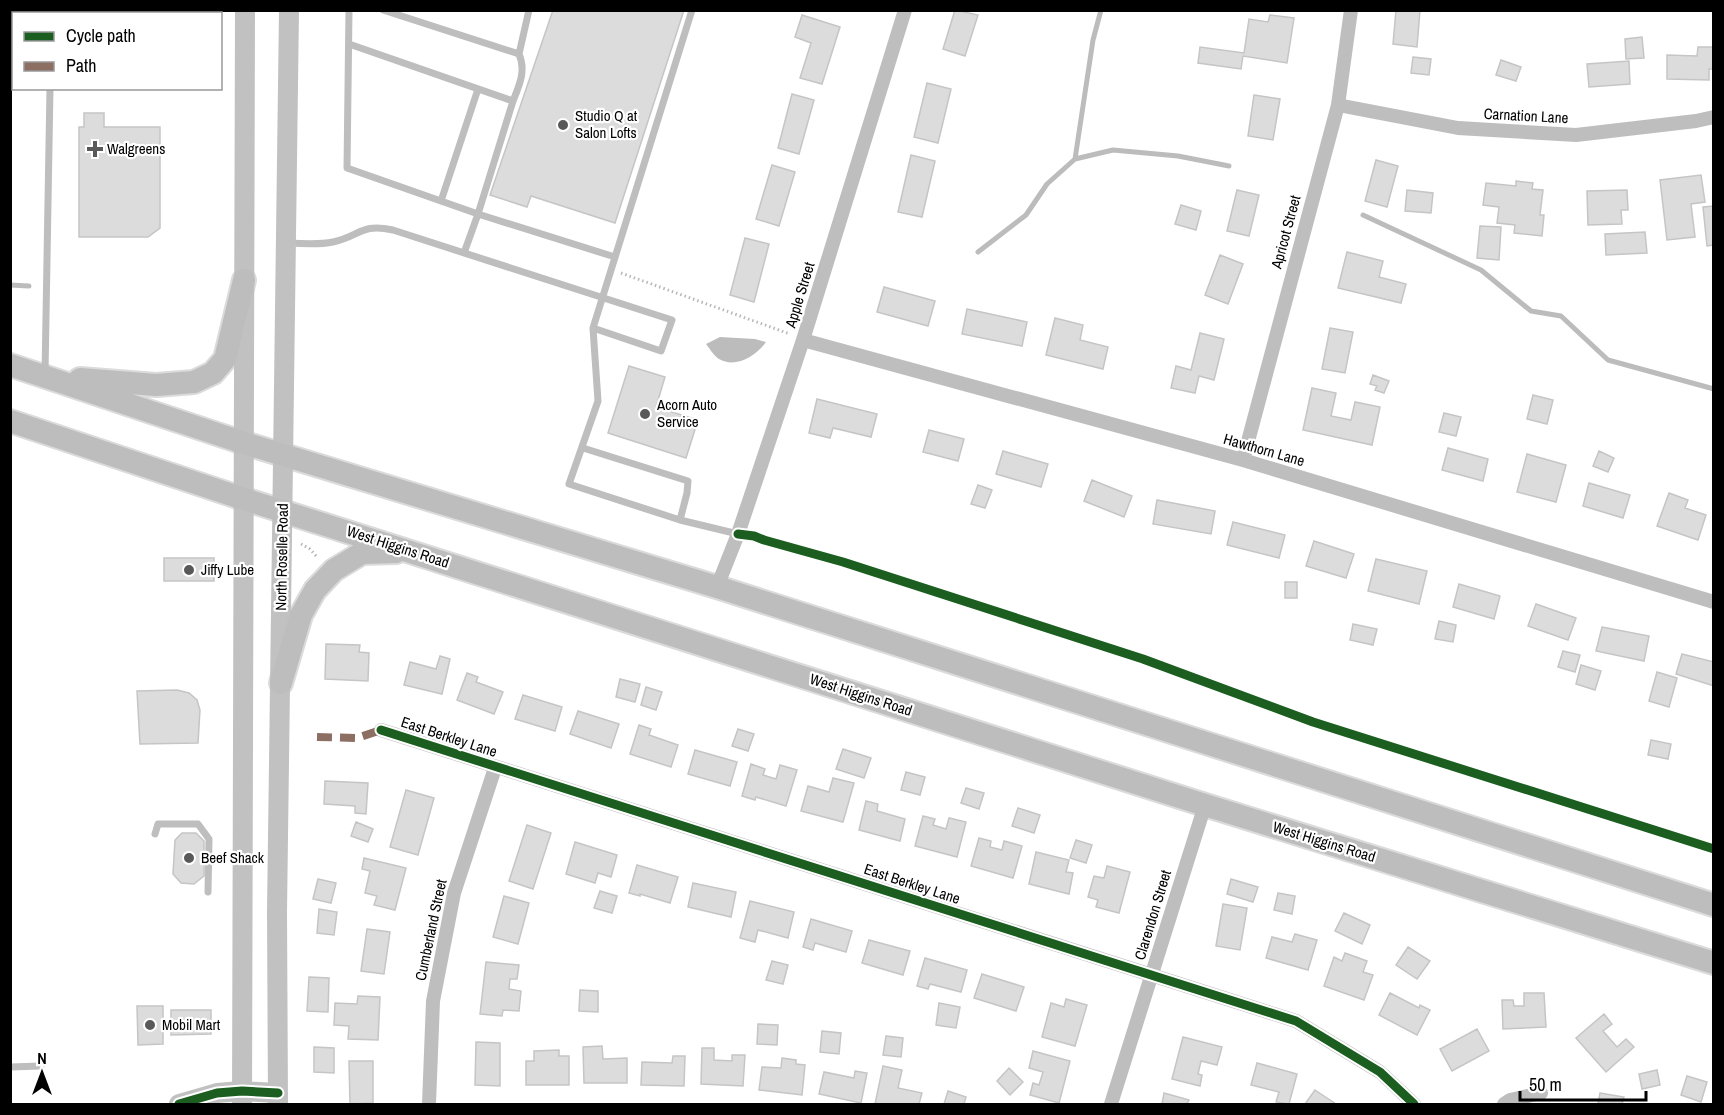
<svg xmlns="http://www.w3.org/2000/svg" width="1724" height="1115" viewBox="0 0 1724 1115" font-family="'Archivo Narrow',sans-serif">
	<rect width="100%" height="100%" fill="#fff"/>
	<!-- water -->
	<path fill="#bcbcbc" d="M720,337L755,339L766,342C757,355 736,369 719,359C714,356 710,349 706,344Z"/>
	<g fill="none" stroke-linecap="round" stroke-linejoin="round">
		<!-- stream -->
		<path stroke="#bcbcbc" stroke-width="5" d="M1075,159L1113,150L1178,156L1229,166
			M1075,159L1093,40L1101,10
			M1363,215L1481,270L1531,311L1561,316L1608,360L1714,389
			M978,252L1026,215L1047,184L1075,159
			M10,285L29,286"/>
	</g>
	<!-- building -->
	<path fill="#dcdcdc" stroke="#c5c5c5" stroke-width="1.5" d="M553,10H684L615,223L531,196L527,207L490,195Z
		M955,10L978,15L965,56L943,49Z
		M1396,10H1420L1417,47L1393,44Z
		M145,12L210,13V14H145Z
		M802,15L840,27L822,84L800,78L811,43L795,37Z
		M1270,15L1294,18L1287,63L1243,56L1241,69L1198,63L1200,47L1244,53L1249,19L1268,22Z
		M1642,37L1644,58L1626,59L1625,39Z
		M1698,47H1714V69H1709V80L1667,79V55L1697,56Z
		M1413,57L1431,59L1429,75L1411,73Z
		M1501,60L1521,67L1516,81L1496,75Z
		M1629,61L1630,84L1589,87L1587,64Z
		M927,83L951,89L938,143L914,137Z
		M792,94L814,100L799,154L778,148Z
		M1254,95L1280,99L1273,140L1248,136Z
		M84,113H104V127H160V228L148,237H79V127H84Z
		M911,155L935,161L922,217L898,212Z
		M1376,160L1398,166L1387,207L1365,201Z
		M772,165L795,172L779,226L756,219Z
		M1701,175L1705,202L1691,204L1695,237L1667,240L1660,180Z
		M1516,181L1533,183L1532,189L1543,190L1540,215H1544L1542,236L1514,233L1515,225L1497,223L1499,207L1483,205L1486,183L1516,186Z
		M1237,190L1259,195L1249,236L1227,231Z
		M1407,190L1433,193L1431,213L1405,211Z
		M1627,190L1628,210H1621L1622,224L1588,225L1587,191Z
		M1181,205L1201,211L1196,230L1175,224Z
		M1714,206V245L1707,246L1703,207Z
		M1480,226L1501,227L1499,260L1477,258Z
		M1645,232L1647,253L1606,255L1605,234Z
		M745,238L769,244L754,302L730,295Z
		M1347,252L1383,261L1379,277L1406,284L1401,303L1338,288Z
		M1220,255L1243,264L1228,304L1205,295Z
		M884,287L935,301L928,326L877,312Z
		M967,309L1027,322L1022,346L962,334Z
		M1055,318L1083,325L1080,340L1108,347L1103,369L1046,355Z
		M1330,328L1353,332L1345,373L1322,369Z
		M1200,333L1224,339L1214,380L1199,376L1195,393L1171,388L1176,366L1191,370Z
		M629,366L665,377L656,407L698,420L686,458L608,433Z
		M1373,375L1389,381L1384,393L1375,390L1377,386L1370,384Z
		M1312,388L1336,393L1331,416L1351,420L1355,402L1380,407L1372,445L1303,430Z
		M1533,395L1553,400L1547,424L1527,419Z
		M817,399L877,414L871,437L833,428L830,438L809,433Z
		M1444,413L1461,417L1456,436L1439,432Z
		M929,430L964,439L958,461L923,452Z
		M1448,448L1488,459L1483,481L1442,470Z
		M1003,451L1048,464L1041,487L996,474Z
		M1599,451L1614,458L1608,472L1593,466Z
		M1527,454L1566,465L1556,502L1517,492Z
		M1092,480L1132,496L1124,517L1084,501Z
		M1589,483L1630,495L1623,518L1583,506Z
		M978,485L992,490L985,508L971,504Z
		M1669,493L1688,500L1685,508L1706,515L1698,540L1657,526Z
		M1157,500L1215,511L1211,534L1153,524Z
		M1233,522L1285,535L1279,558L1227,545Z
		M1314,541L1354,554L1346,578L1306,566Z
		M164,558H214V581H164Z
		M1376,559L1427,571L1419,604L1368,591Z
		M1285,582H1297V598H1285Z
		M1459,584L1500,596L1494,619L1453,607Z
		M1536,604L1576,618L1568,640L1528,626Z
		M1439,621L1456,625L1453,642L1435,639Z
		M1353,624L1377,629L1373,645L1350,640Z
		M1602,627L1649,636L1644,661L1596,651Z
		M326,644L360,645L359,652L369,653L368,681L325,679Z
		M1563,651L1580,655L1575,672L1558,667Z
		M1682,654L1714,662V686L1676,674Z
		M440,656L450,659L442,694L404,685L410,662L436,669Z
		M1581,665L1601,671L1595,690L1576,684Z
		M1657,672L1677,678L1669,707L1649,701Z
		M467,673L478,677L476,682L503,692L494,714L457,700Z
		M620,679L640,684L635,702L616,697Z
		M646,687L662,692L656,710L641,705Z
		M177,690L189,693L197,700L200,710L198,743L140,744L137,691Z
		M523,695L562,707L555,731L515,719Z
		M578,711L619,724L611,748L570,734Z
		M639,725L651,729L649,735L678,745L671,767L630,754Z
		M738,729L754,734L748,751L732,746Z
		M1651,740L1671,744L1668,759L1648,755Z
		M843,749L871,758L864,778L836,769Z
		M695,750L737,762L730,786L688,774Z
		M751,764L765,769L763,775L776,779L780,765L797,770L786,806L756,797L755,800L742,796Z
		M906,772L925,777L920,795L901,790Z
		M833,778L854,783L843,822L801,811L808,786L829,792Z
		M325,781L368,783L366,814L355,813V806L324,804Z
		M966,788L984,793L979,809L961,803Z
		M406,790L434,798L418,855L390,847Z
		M866,801L878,804L877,811L905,819L900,841L859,830Z
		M1018,808L1040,815L1034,833L1012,826Z
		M923,816L935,819L933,825L946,829L949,818L966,822L957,857L915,846Z
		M356,822L373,829L368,842L351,836Z
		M527,825L551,833L533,889L509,881Z
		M182,833H196L204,841V876L194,884L181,883L173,874L175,840Z
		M979,838L991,841L990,847L1002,850L1004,841L1022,846L1013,878L971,866Z
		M1076,840L1092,845L1086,863L1070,858Z
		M575,842L617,855L611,877L598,873L595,883L566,874Z
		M1036,852L1069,860L1066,872L1073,873L1069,894L1029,884Z
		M364,858L406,868L395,910L374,905L377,896L365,893L370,871L362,869Z
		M637,865L678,877L670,903L640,894V896L629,893Z
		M1107,866L1130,872L1119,913L1096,907L1098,900L1088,897L1094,876L1104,878Z
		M318,879L336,883L331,903L313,899Z
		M1231,879L1258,887L1253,902L1227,894Z
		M693,883L736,892L731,917L688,907Z
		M600,891L617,896L612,913L594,908Z
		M1278,893L1295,896L1292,914L1274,910Z
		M504,896L529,903L518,944L493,937Z
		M750,901L794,912L788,938L758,930L755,942L740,938Z
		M1223,904L1247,908L1240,950L1216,946Z
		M319,909L337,912L334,935L317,933Z
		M1344,913L1370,925L1362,944L1335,931Z
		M811,919L852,931L846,952L815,943L813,950L803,947Z
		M367,929L390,932L384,974L361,971Z
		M1295,934L1317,940L1308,970L1266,958L1272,937L1292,942Z
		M869,940L910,951L903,975L862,963Z
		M1408,947L1430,961L1417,979L1396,965Z
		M1345,953L1367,961L1363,972L1373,975L1364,1000L1324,986L1334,957L1342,961Z
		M925,958L967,970L961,992L930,984L928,989L917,986Z
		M772,961L788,965L783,984L766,980Z
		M486,962L519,965L517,979H510L509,989L521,991L519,1011L503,1010L502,1016L480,1014Z
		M982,974L1024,987L1016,1011L974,998Z
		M309,977L329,978L328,1012L307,1011Z
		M580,990L598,991V1012L579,1011Z
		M1390,993L1419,1008L1420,1005L1430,1010L1417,1035L1379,1015Z
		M1524,993H1544L1546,1027L1503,1029L1502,1000H1513L1514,1006H1524Z
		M358,996L380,997L378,1040L348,1039L349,1026L334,1025L335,1003L357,1004Z
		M1066,999L1087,1005L1075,1046L1042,1037L1051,1003L1064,1007Z
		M939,1003L960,1007L956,1028L936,1025Z
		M137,1006H163V1044L138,1045Z
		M171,1010H211V1034L171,1035Z
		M1604,1014L1612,1024L1603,1031L1617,1047L1626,1039L1634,1047L1606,1072L1576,1038Z
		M758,1024L778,1025L777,1045L757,1044Z
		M1477,1029L1489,1051L1452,1071L1440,1049Z
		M822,1031L841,1033L839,1054L820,1052Z
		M886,1036L903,1038L901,1057L883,1055Z
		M1183,1037L1222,1047L1217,1065L1201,1061L1198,1074L1202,1075L1200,1086L1172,1079Z
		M476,1042L500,1043V1086L475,1085Z
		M602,1046L603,1059L627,1058V1083H584L583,1047Z
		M314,1047L334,1048V1073L314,1072Z
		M702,1048H714V1060L732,1061V1055H745L743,1086L701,1084Z
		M559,1050V1056H569V1085H526V1061H534V1051Z
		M1033,1051L1070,1061L1059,1103L1030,1095L1033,1083L1039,1085L1043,1072L1029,1068Z
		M673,1056H685L684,1086L641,1085L642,1062L672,1063Z
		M782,1058L796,1060V1064L805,1065L802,1095L759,1090L762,1067L781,1068Z
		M349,1061H373V1103L350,1104Z
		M1257,1063L1297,1074L1289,1104L1276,1102L1279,1092L1251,1085Z
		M883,1066L902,1070L898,1088L922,1093L919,1104H875Z
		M1009,1068L1023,1082L1010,1095L997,1081Z
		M1657,1070L1660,1085L1642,1089L1639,1074Z
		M855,1071L867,1073L861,1103L819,1094L824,1072L854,1078Z
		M1687,1076L1707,1082L1701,1102L1681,1095Z
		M1315,1090L1336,1104H1305Z
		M948,1091L966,1097L964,1104H944Z
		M1164,1093L1189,1100L1187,1104H1162Z
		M1600,1093L1624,1097L1622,1104H1598Z"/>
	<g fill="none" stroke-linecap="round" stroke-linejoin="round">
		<defs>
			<path id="primary" d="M10,365L244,443L717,587L1714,905
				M80,379L156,385L194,382L213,373L225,359L244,280
				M10,421L244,499L1205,805L1714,963
				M281,683L301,615L315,590L334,570L362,553L396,552"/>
		</defs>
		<!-- primary casing -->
		<use href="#primary" stroke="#dbdbdb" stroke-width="26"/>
		<!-- path -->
		<path stroke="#b8b8b8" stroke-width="3" stroke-dasharray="1.5 3" stroke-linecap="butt" d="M621,273L790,334
			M301,544L310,549L317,557"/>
		<!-- lane -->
		<path stroke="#bebebe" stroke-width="7" d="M349,10L347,168L478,214L464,253
			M383,10L519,54L529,10
			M692,10L593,328L598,401L569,484L680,520L738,534
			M51,14V10
			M99,14V10
			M349,44L513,101C520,84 526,70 519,54
			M513,101L478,214L615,257
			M441,201L478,89
			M289,243C304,244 319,245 333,242C361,236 360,223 393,230L672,320L661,351L593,328
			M45,374L50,88
			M583,448L688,481L687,493L680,520
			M155,834L158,824H198L209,839L208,892
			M10,1067L41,1066"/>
		<!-- street -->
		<path stroke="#bebebe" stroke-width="14" d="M1338,105L1458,128L1576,135L1696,121L1714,117
			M803,340L1243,460L1714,602
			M1243,460L1338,105L1351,10
			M717,587L738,534L803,340L905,10
			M381,730L1296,1021L1380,1072L1414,1104
			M429,1104L433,1001L454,893L495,768
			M1111,1104L1205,805
			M1504,1104L1510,1100L1541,1093"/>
		<!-- secondary -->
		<path stroke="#c1c1c1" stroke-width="20" d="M179,1104L217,1093L242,1091L278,1093
			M242,1104L245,10
			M278,1104L277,912L289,10"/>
		<!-- primary -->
		<use href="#primary" stroke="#bdbdbd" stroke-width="22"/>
		<!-- quiet -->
		<path stroke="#8d6e63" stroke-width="8" stroke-dasharray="15 8" stroke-linecap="butt" d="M317,737L357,738L381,730"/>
		<defs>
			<path id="cycleway" d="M738,534L754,536L764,540L843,562L1143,659L1313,722L1714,849
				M381,730L1296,1021L1380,1072L1414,1104
				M179,1104L217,1093L242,1091L278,1093"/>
		</defs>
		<!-- cycleway casing -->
		<use href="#cycleway" stroke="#fff" stroke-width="13"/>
		<!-- cycleway -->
		<use href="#cycleway" stroke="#1b5e20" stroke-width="9"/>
	</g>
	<!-- markers -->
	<g fill="#595959" stroke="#fff" stroke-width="2">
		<circle cx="563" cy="125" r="6"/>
		<path d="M92 140h6v6h6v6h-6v6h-6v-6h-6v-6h6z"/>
		<circle cx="645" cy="414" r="6"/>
		<circle cx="189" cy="570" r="6"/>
		<circle cx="189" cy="858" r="6"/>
		<circle cx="150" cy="1025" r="6"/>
	</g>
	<g text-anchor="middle" stroke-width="4.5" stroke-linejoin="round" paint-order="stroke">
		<!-- poi labels -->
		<g font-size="15" fill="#000" stroke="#fff" text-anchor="start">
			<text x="575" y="121">Studio Q at<tspan x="575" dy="17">Salon Lofts</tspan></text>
			<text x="107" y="154">Walgreens</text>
			<text x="657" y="410">Acorn Auto<tspan x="657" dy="17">Service</tspan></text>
			<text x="201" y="575">Jiffy Lube</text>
			<text x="201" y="863">Beef Shack</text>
			<text x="162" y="1030">Mobil Mart</text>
		</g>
		<!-- street labels -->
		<g font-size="15" fill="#000" stroke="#fff">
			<text transform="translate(1526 116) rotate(3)" y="5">Carnation Lane</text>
			<text transform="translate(1286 232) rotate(-75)" y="5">Apricot Street</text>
			<text transform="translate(800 295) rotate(-73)" y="5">Apple Street</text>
			<text transform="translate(1264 450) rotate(16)" y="5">Hawthorn Lane</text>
			<text transform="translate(398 547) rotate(18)" y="5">West Higgins Road</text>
			<text transform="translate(282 557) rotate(-89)" y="5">North Roselle Road</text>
			<text transform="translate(861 695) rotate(18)" y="5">West Higgins Road</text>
			<text transform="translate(449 737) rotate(18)" y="5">East Berkley Lane</text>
			<text transform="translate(1324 842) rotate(17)" y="5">West Higgins Road</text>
			<text transform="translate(912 884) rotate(18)" y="5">East Berkley Lane</text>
			<text transform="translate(1153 915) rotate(-73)" y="5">Clarendon Street</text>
			<text transform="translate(431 930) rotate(-78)" y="5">Cumberland Street</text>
		</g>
	</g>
	<!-- border -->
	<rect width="1724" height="1115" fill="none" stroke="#000000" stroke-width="24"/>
	<!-- legend -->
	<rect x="12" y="12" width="210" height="78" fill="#ffffff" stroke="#999999" stroke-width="1.5"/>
	<rect x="24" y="32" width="30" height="9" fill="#1b5e20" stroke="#999999" stroke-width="1.5"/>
	<text x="66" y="42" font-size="18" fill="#000000">Cycle path</text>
	<rect x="24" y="62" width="30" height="9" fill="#8d6e63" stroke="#999999" stroke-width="1.5"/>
	<text x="66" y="72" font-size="18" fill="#000000">Path</text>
	<!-- north arrow -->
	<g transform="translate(42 1073)" stroke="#ffffff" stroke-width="4.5" paint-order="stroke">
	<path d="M0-4.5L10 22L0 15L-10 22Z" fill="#000000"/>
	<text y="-9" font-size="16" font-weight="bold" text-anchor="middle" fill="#000000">N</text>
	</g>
	<!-- scale -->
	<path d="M1520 1091v9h126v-9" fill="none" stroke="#000000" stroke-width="3"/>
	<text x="1529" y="1091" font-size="18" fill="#000000" stroke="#ffffff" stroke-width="4.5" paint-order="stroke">50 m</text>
</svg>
